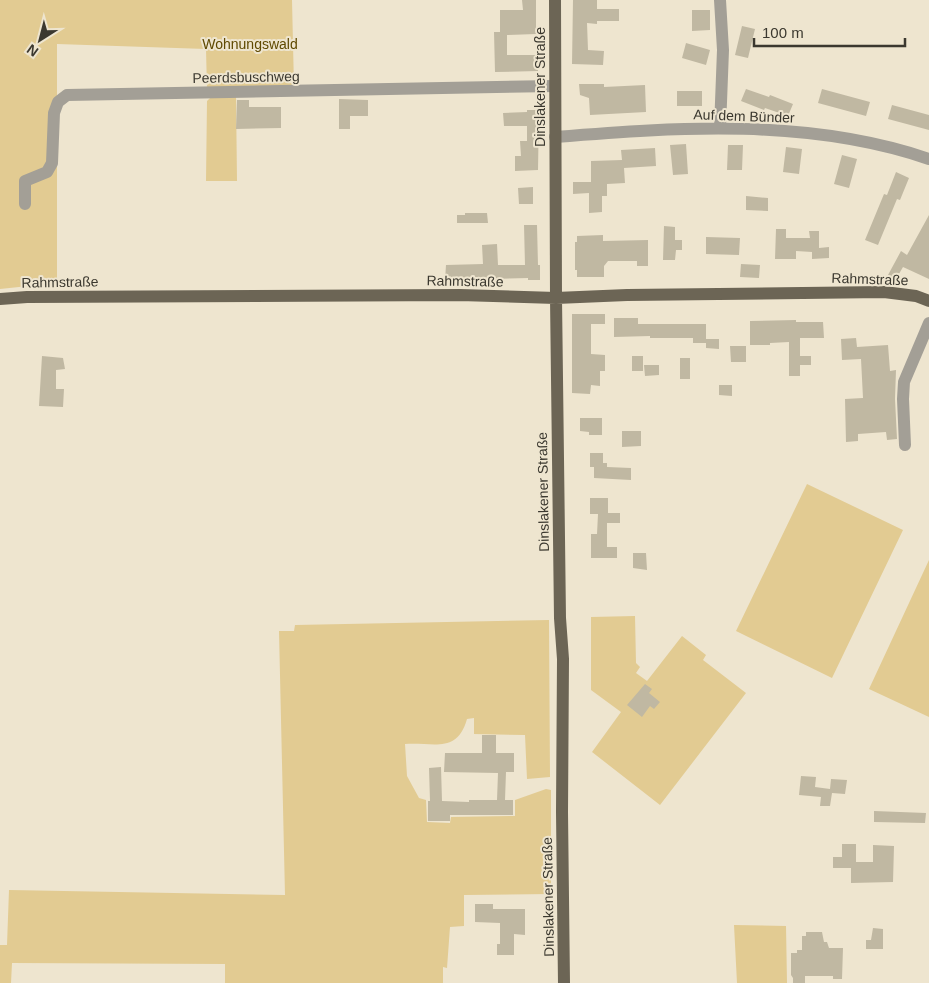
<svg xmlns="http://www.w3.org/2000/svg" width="929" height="983" viewBox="0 0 929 983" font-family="Arial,sans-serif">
	<rect width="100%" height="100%" fill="#eee5cf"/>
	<!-- green -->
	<path fill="#e2cb92" d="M0,0H292L294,87L207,89L206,49L57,44V283L0,289Z
		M212,96H236L237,181H206L207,101Z
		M807,484L903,530L832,678L736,631Z
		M929,560V717L869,689Z
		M635,616L636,663L640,667L636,673L647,681L682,636L706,655L703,660L746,693L660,805L592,752L621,712L591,690V617Z
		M549,620L550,777L527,779L525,735L474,734V718L467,719C457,754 434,742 405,744L407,776L419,798L426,800L427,822L450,823L451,817L515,816V800L546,789L551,790V894L464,895V926L450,927L447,968L443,967V983H225V964L12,963L11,983H0V945H7L9,890L285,895L279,631H294L295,625Z
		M734,925L786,926L787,983H737Z"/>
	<!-- building -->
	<path fill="#c0b8a2" d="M522,0H536V34L507,35V55H537L538,71L495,72L494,32H500V10H523Z
		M573,0H597V9H619V21H597V24L587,23L588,50L604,51L603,65L572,64Z
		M692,10H710V30L692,31Z
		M742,26L755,29L748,58L735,55Z
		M686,43L710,50L706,65L682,58Z
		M579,84H604V87L645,85L646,112L590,115L589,98L580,95Z
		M746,89L769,97L770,95L793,104L788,116L765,108L764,110L741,101Z
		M822,89L870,102L866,116L818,103Z
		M677,91H702V106H677Z
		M339,99L368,100V116H350V129H339Z
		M237,100H249V107H281V128L236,129Z
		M892,105L929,115V130L888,119Z
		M527,110H539L538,170L515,171V156H521L520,141H527V126H504L503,113L527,112Z
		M686,144L688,174L673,175L670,145Z
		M728,145H743L742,170H727Z
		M786,147L802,149L799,174L783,172Z
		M655,148L656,166L624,168L625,183L607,184V196H602V212L589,213V193L573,194V182H591V161L622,160L621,150Z
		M842,155L857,159L849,188L834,184Z
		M896,172L909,178L900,200L897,199L878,245L865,240L884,194L887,195Z
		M533,187V204H519L518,188Z
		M746,196L768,198V211L746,210Z
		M465,213H487L488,223H457V215H465Z
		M929,215V279L903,267L896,279L888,275L901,251L907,255Z
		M524,225H537L538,265H540V280H528V278L445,280L446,265L483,264L482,245L497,244L498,265H525Z
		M664,226L675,227V240H682V250H676L675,260H663Z
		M776,229H786V238H810L809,231H819V248L829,247V258L812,259V252L796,251V259H775Z
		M603,235V241L648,240V266H637V261H608L604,266V277H577V270H575V242H577V236Z
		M706,237L740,238L739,255L706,254Z
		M741,264L760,265L759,278L740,277Z
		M572,314H605V324H591V354L605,355V371H600V386L591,385L590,394L572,393Z
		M614,318H638V324H706V339H719V349L706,348V343H693V338H650V336L614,337Z
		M796,320V322H823L824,338H800V356H811V365H800V376H789V342L770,343V345H750V321Z
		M856,338L857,347L888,345L890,371L896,370L895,399L897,439L887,440L886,432L858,434V441L846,442L845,399L863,398L861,359L842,360L841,339Z
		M730,346H746V362H731Z
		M42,356L63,358L65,369L56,370V389H64L63,407L39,406Z
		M632,356H643V371H632Z
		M680,358H690V379H680Z
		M644,365H659V375L645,376Z
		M719,385H732V396L719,395Z
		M580,418H602V435H589V432L580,431Z
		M622,431H641V446L622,447Z
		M590,453H603V463H607V467L631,468V480L594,478V467H590Z
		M590,498H608V513H620V523H607V547H617V558H591V534H597L598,514H590Z
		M633,553H646L647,570L633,568Z
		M645,684L652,689L649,693L660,702L654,709L650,706L642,717L627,705Z
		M482,735H496V753H514V772H506L505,800H513V815H450V821H428V801H430L429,768L441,767L442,801L469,802V800H497L498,773L444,772L445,753H482Z
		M801,776L816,777L815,787L830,789L831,779L847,780L845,794L832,793L830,806H820L821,797L799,795Z
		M874,811L926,813L925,823L874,822Z
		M842,844H856V862H873V845L894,846L893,882L851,883V868H833V857H842Z
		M475,904H493V909H525V935L514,934V955H497V944H500V923L475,922Z
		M873,928L883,929V949H866V940H871Z
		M806,932H822L824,942H827L829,948H843L842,979H833V976H805V983H793V978L791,975V953H797V950H802V936H806Z"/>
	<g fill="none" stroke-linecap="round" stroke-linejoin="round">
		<!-- minor -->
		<path stroke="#a39f96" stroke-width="12" d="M720,0L723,50L720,128
			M555,137C679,127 809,118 929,159
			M25,204V181L47,172L52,163L54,113L58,102L67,95L554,86
			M905,445L903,399L904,382L929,323"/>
		<!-- major -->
		<path stroke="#6c6555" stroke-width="12" d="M555,0L556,298L560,618L563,659L562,812L564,983
			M0,299L27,297L460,295L556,298L627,295L884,292L916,296L929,301"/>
	</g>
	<g text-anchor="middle" stroke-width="4" stroke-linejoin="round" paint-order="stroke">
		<!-- park labels -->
		<g font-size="14" fill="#5f4901" stroke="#eee5cf">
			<text x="250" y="49">Wohnungswald</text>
		</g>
		<!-- street labels -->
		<g font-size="14" fill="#3b382f" stroke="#eee5cf">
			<text transform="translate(246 77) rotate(-1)" y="5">Peerdsbuschweg</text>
			<text transform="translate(540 87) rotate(-90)" y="5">Dinslakener Straße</text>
			<text transform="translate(744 116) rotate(2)" y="5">Auf dem Bünder</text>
			<text transform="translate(870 279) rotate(2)" y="5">Rahmstraße</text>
			<text transform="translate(465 281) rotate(1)" y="5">Rahmstraße</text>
			<text transform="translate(60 282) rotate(-1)" y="5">Rahmstraße</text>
			<text transform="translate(543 492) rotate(-91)" y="5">Dinslakener Straße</text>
			<text transform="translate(548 897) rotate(-91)" y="5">Dinslakener Straße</text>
		</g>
	</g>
	<!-- north arrow -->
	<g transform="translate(40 40) rotate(216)" stroke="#eee5cf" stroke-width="4" paint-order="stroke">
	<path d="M0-4L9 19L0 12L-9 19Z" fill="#3b382f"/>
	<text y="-8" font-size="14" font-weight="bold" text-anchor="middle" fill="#3b382f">N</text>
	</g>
	<!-- scale -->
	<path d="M754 38v8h151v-8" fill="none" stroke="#3b382f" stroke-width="2.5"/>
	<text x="762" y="38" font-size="15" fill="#3b382f" stroke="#eee5cf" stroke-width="4" paint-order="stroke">100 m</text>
</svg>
